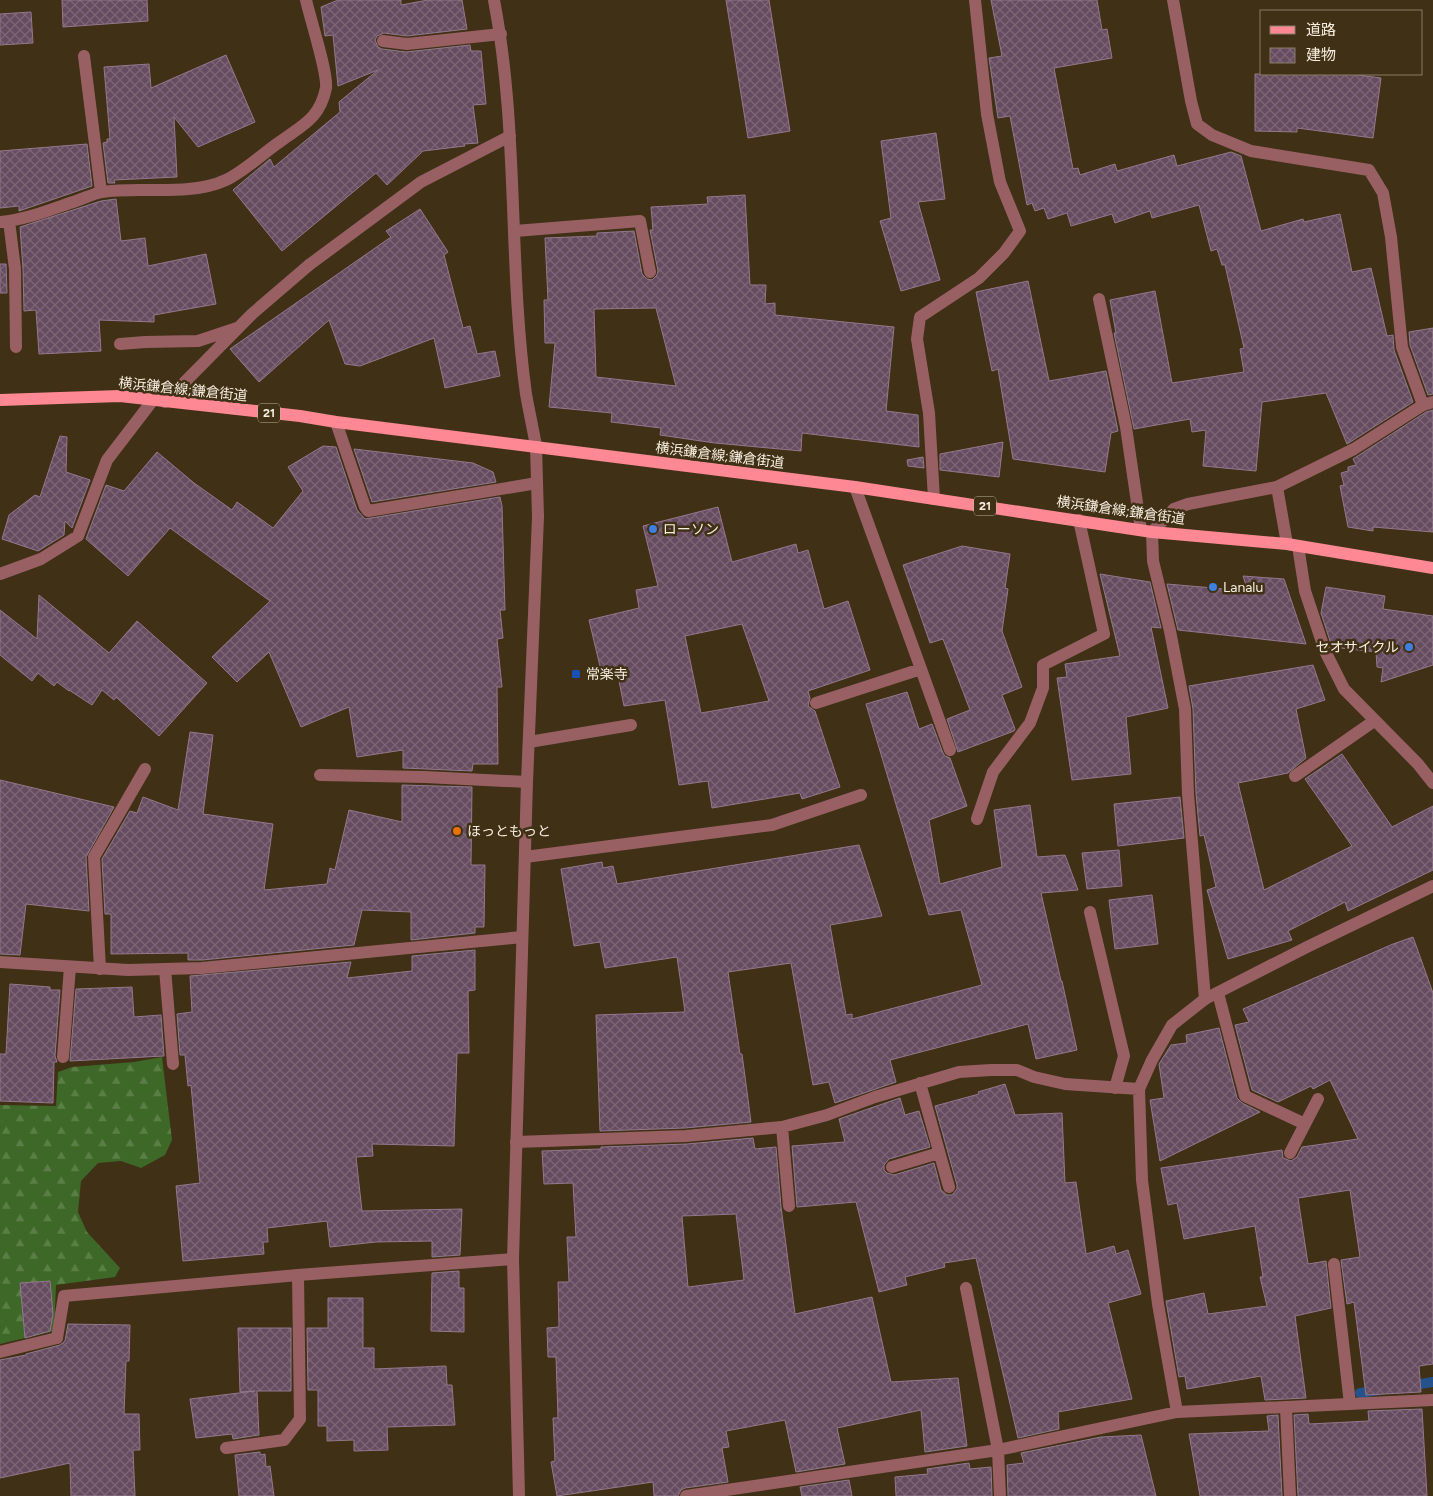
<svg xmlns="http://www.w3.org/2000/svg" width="1433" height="1496" viewBox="0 0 1433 1496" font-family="Figtree,'Noto Sans JP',sans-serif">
	<defs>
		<pattern id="forest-firs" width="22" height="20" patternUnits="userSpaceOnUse" patternTransform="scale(1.25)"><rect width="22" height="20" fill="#3d6827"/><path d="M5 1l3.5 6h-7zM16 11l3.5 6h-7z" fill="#5a7e46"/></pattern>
		<pattern id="building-cross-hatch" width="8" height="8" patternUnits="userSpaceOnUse" patternTransform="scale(1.25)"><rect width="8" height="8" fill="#664c60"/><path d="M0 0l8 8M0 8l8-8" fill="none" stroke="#7d6676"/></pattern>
	</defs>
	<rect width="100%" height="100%" fill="#3f3016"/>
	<!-- forest -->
	<path fill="url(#forest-firs)" d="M162,1057L172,1140L165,1155L141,1168L121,1161L98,1163L81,1181L78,1212L87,1232L120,1268L115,1277L56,1285L54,1331L0,1344V1105L56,1106L58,1072L72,1067L134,1062Z"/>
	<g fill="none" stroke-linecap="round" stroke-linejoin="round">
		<!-- stream -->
		<path stroke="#26528b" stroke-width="10" d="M1408,1386L1433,1382
			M1360,1393L1379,1390"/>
	</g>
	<!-- building -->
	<path fill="url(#building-cross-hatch)" stroke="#94788d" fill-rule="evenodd" d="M62,0H147L148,21L63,27Z
		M338,0H401V5L428,0H462L467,29L407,36L384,33L377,36L375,40L378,47L382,49L406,52L470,45L471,51H481L486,104L473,105L478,143L464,144L465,146L423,151L387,185L376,173L282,251L233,190L270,159L274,167L340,112L339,102L378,70L338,86L333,35L325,36L321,7Z
		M726,0H769L790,131L748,138Z
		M991,0H1097L1102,30L1107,29L1112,58L1054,68L1073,169L1078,168L1080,175L1115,164L1117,171L1174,155L1177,166L1231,152L1241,156L1261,231L1303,219L1304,222L1340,214L1352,272L1371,268L1387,336L1393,335L1394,350L1413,402L1347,444L1326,393L1262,402L1256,471L1203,466L1206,430L1192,432L1190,419L1134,429L1114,333H1116L1110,300L1155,291L1172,383L1244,372L1240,349L1244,348L1225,265H1222L1217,249L1211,251L1199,205L1152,218L1150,211L1115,223L1112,214L1071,226L1067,213L1048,219L1044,208L1035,211L1032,203L1027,205L1010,116L998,118L989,58L1002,56Z
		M31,12L33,43L0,45V14Z
		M226,55L255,122L198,147L174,117L177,177L114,180L115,183H108L103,143L107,142V139H110L104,67L149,64L151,88Z
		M1255,74H1351L1381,78L1373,138L1297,128V132L1255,131Z
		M936,133L945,199L918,202L940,280L901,291L880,221L891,218L881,141Z
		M87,144L92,186L19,211V206L0,208V151Z
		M745,195L750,285H766L765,304L775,303V315L894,327L886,411L918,415L919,447L802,433L801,451L715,443L660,435L661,428L611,422L612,413L549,407L555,343H545L544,300H548L545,238L597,236V233L634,231L642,274L647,279L652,280L657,275L658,271L650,230H653L651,207L708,204L707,197ZM656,308L676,386L596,377L594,309Z
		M116,199L121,241L145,238L148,266L206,254L216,304L154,315V322L99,320L101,351L39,354L36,310L24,311L23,269L20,227L101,201Z
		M420,209L448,252L444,255L463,328L470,326L477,354L495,351L500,376L445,388L434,338L360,366L345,364L329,320L259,382L230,349L391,237L386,231Z
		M0,264H6L7,293H0Z
		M1028,281L1049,381L1106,371L1118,431L1111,433L1105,472L1013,459L998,369L992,371L976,292Z
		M1433,328V394L1428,395L1410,345L1409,332Z
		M1433,410V532L1373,527V531L1348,527L1340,486L1344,485L1341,473L1348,471V467L1356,465L1353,459L1426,412Z
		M60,436L67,437L66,472L90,480L72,528L65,521L64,535L38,551L2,539L9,515L35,495L40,497Z
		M1003,442L999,477L940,470V454Z
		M323,446L336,447L357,510L365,519L500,497L502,506L505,610H500L503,638L497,639L502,687H497L498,764H473L472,771L403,768V750L357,757L349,707L301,727L269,652L237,682L212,657L270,601L170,528L128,576L86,539L106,485L124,491L157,452L194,483L232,510L237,502L273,528L303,491L288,467Z
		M354,449L473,463L493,472L496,482L372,502Z
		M923,457L924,468L908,466L907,460Z
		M718,507L732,562L796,544L798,553L808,550L824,609L848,601L870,670L808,691L810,698L808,706L815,711L840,787L802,799L800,793L712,808L708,781L679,785L665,700L624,706L618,676L603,679L589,620L639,608L636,590L658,586L643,526ZM742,624L769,701L701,713L685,636Z
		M962,546L1010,554L1005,588L1008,589L1002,631L1022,687L1002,695L1015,729L1014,731L958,752L947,719L970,710L943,639L930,643L903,565Z
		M1100,574L1150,582L1161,628L1151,627L1168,708L1126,717L1131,774L1072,780L1057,678L1067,677L1065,664L1120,656Z
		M1243,576L1284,579L1306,644L1178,630L1167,584L1248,591Z
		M1326,587L1385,596L1383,609L1433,616V665L1381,682L1383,668L1377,667L1376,652L1332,647L1321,613Z
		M39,595L109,653L137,621L207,683L159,736L116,697L114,700L102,690L92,705L69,690V691L57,682L54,686L38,673L32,681L0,655V610L37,639Z
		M1313,665L1325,700L1296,709L1306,758L1288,773L1238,783L1264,890L1352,846L1305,779L1342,754L1392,827L1433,806V870L1348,911L1345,902L1288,931L1292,940L1228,959L1207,890L1216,887L1204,835L1200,836L1196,794L1193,709L1189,686Z
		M907,692L919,729L932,724L943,753L945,756L950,758L967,806L929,820L940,884L1002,867L994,810L1030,805L1037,857L1065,855L1078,890L1041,893L1061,981H1062L1077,1050L1036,1059L1028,1024L890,1060L896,1082L835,1103L829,1082L813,1085L791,963L728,972L740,1054H742L751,1122L685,1128L600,1131L596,1015L685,1012L677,957L605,968L600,942L574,946L561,869L602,862L603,868L613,866L617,884L859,845L882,916L830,925L846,1015L852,1014V1019L982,985L961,910L929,915L866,704Z
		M190,732L213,735L203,814L273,824L264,890L327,884L330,868L335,870L349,810L402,822V785L472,787L471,865H485L484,927H475V933L411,940V912L362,910L354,945L202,960H188V953L111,954V914H105L102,859L130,811L137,813L143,797L178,810Z
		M0,780L114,807L86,857L89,911L26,904L20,955L0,954Z
		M1180,797L1184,838L1118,846L1114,804Z
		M1119,850L1122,886L1087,889L1082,853Z
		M1152,895L1158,944L1115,949L1109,900Z
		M1413,937L1433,993V1364L1419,1366L1421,1392L1366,1395L1354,1302L1347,1304L1341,1260L1360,1257L1350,1190L1298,1198L1308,1264L1326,1261L1331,1308L1295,1316L1306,1398L1265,1400L1261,1376L1187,1389L1185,1376L1179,1377L1166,1301L1204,1293L1208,1314L1267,1306L1260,1277H1263L1255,1226L1184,1239L1177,1203L1168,1205L1161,1168L1282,1150L1283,1158L1291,1161L1297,1157L1302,1147L1358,1139L1330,1080L1313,1089L1311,1086L1278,1102L1252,1090L1235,1025L1249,1022L1243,1009L1393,944Z
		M475,950V990L468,991L469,1053H457L454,1146L372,1144L373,1156L356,1157L362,1211L462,1209L460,1255L432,1257V1241L376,1242L330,1247L327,1221L267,1228L268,1242H263L264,1254L183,1261L176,1186L200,1183L191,1085L188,1086L185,1055H180L177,1014L192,1012L190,976L351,962L347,978L412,971V956Z
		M10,984L50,987V990H60L55,1056L57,1062H54L53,1103L0,1101V1054H6Z
		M132,987L134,1017L161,1015L164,1056L70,1061L76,989Z
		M1219,1028L1237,1098L1242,1103L1260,1112L1160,1161L1150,1100L1164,1098L1159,1064L1171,1045L1187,1043L1186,1035Z
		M1005,1084L1015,1115L1062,1113L1065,1183L1076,1182L1086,1254L1114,1246L1116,1254L1128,1250L1141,1294L1108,1303L1132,1399L1058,1412L1059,1429L1018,1438L976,1258L944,1263L945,1267L905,1277L907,1285L879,1292L856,1202L797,1207L792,1146L845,1142L839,1119L900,1098L905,1115L919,1111L930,1147L889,1159L884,1165V1170L887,1173L894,1175L934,1163L941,1190L947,1195H952L957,1189V1185L935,1106L979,1094L978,1092Z
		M753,1138L755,1149L776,1147L781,1207L795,1314L872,1297L891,1382L958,1378L967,1446L925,1452L921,1410L837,1428L845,1464L796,1472L785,1420L726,1431L729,1447L722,1448L728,1482L685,1488L681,1490L678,1496H654L653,1482L557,1496L551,1462L555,1461L553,1418H558L556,1357H548L547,1328L559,1327L558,1282H569L567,1237H576L573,1183L544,1184L542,1151L601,1149V1147L687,1144ZM736,1214L744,1280L688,1287L682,1216Z
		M459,1271V1288H464V1332L431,1331L432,1273Z
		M50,1281L53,1314L50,1331L25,1338L20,1283Z
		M328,1298H363V1348H374V1369L446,1366L447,1385H452L455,1425L387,1427L388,1450L354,1451V1440L327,1441V1426H318V1390H308L307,1328H328Z
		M68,1324L130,1325L129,1361H126L124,1414H139L140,1450H133L135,1496H71L70,1463L0,1478V1360L26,1355V1354L60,1345L65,1341Z
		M238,1328H291V1391H257L259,1435L233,1439L232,1434L196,1438L190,1399L255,1391L240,1392Z
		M1422,1409L1427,1496H1298L1294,1415L1308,1414L1309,1424L1369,1421L1368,1411Z
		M1278,1415L1282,1496H1200L1189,1434L1269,1431L1267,1416Z
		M1141,1435L1156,1496H1008L1007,1465L1024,1463L1021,1453L1101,1437Z
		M260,1452V1455L265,1454L266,1467L270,1466L274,1496H239L235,1455Z
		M969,1463L970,1469L991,1467L992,1496H896L895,1477L928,1474L927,1469Z
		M849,1480L852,1496H802L800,1487Z"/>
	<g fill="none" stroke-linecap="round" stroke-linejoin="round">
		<!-- service -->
		<path stroke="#996064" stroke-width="12" d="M1173,0L1191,101L1197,124L1212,135L1251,151L1369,170L1383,193L1391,237L1402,347L1423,405
			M383,41L407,44L501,34
			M84,56L101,192
			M9,221L15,269L16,347
			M0,222C26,220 52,209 76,201C85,198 93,194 102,192C140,186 189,197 226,180C245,171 263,153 281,141C303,125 320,118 326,88C328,73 310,18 306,0
			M515,231L640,221L650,272
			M1099,299L1126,427L1141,530
			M120,344L145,342L198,341L237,328
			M165,402L252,314L309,265
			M336,422L365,507L368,511L537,483
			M934,499L929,413L917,339L920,317L979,278L1004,253L1020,231L1000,182L987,114L975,0
			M0,574L41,559L78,536L107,460L153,400
			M921,669L950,750
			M816,703L921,669L855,487
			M529,742L631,725
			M320,775L425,777L527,782
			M1295,776L1374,721
			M977,819L993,772L1030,723L1043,688V665L1104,634L1079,520
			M525,857L772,825L861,795
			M1090,912L1124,1056L1115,1088
			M100,969L94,857L145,769
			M165,969L173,1064
			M1218,993L1245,1096L1305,1124
			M1205,999L1188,794L1185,709L1170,631L1153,561L1152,532L1174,509L1188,504L1277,487
			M63,1057L70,967
			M920,1083L949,1187
			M1290,1153L1318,1099
			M892,1167L939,1153
			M1334,1264L1350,1404
			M966,1288L998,1450L1000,1496
			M0,1352L57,1338
			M226,1448L284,1440L300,1419L298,1275
			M686,1496L998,1450L1177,1412L1158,1304L1142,1180L1139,1089L1065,1084L1034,1077L1017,1070H991L959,1072L875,1097L827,1115L782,1127L789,1206"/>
		<!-- minor -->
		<path stroke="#996064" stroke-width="12" d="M494,0C519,130 508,263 526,394C529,411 533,429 536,446
			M309,265L421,182L510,136
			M1287,544L1277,487L1354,449L1423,405L1433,402
			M1298,546L1305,591L1325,651L1344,689L1418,764L1433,783
			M0,962L128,970L202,968L522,937
			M1139,1089L1152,1060L1172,1025L1205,999L1307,947L1433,886
			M516,1142L686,1136L782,1127
			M57,1338L64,1296L298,1275L513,1259
			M1177,1412L1433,1400"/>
		<!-- tertiary -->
		<path stroke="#996064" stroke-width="12" d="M1286,1408L1290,1496
			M519,1496L513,1259L527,782L538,517L536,446"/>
		<!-- primary -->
		<path stroke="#fe8994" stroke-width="12" d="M0,400L120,396L300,416L336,422L855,487L1152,532L1287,544L1433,568"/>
	</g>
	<!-- markers -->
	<g fill="#3f7fe0" stroke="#3f3016" stroke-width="2">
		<circle cx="653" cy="529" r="5"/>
		<circle cx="1213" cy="587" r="5"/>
		<circle cx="1409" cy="647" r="5"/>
	</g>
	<rect fill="#1a4fb4" stroke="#3f3016" stroke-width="2" x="571" y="669" width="10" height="10" rx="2.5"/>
	<circle fill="#e8710a" stroke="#3f3016" stroke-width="2" cx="457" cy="831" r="5"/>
	<g text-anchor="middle" stroke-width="5" stroke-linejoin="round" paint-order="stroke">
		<!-- shield labels -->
		<g fill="#3f3016" stroke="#c0b5a3" stroke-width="1">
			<rect x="258" y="403.5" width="22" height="19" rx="4"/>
			<rect x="974" y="496.5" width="22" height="19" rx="4"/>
		</g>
		<g font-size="12" font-weight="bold" fill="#f8eedf">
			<text x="269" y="417">21</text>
			<text x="985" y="510">21</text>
		</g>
		<!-- street labels -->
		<g font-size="14" fill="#f8eedf" stroke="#3f3016">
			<text transform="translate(183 389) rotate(6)" y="5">横浜鎌倉線;鎌倉街道</text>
			<text transform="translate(720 455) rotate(7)" y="5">横浜鎌倉線;鎌倉街道</text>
			<text transform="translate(1121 510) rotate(8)" y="5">横浜鎌倉線;鎌倉街道</text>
		</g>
		<!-- poi labels -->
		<g font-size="14" fill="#f8eedf" stroke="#3f3016" text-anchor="start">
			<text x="663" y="534">ローソン</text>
			<text x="1223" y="592">Lanalu</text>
			<text x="1399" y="652" text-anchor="end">セオサイクル</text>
			<text x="586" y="679">常楽寺</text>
			<text x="467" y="836">ほっともっと</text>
		</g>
	</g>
	<!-- legend -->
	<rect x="1260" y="10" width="162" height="65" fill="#3f3016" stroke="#897c66"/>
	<rect x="1270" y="26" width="25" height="8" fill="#fe8994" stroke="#897c66"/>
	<text x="1306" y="35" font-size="15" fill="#f8eedf">道路</text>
	<rect x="1270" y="48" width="25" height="15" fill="url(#building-cross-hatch)" stroke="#897c66"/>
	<text x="1306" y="60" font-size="15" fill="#f8eedf">建物</text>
</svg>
